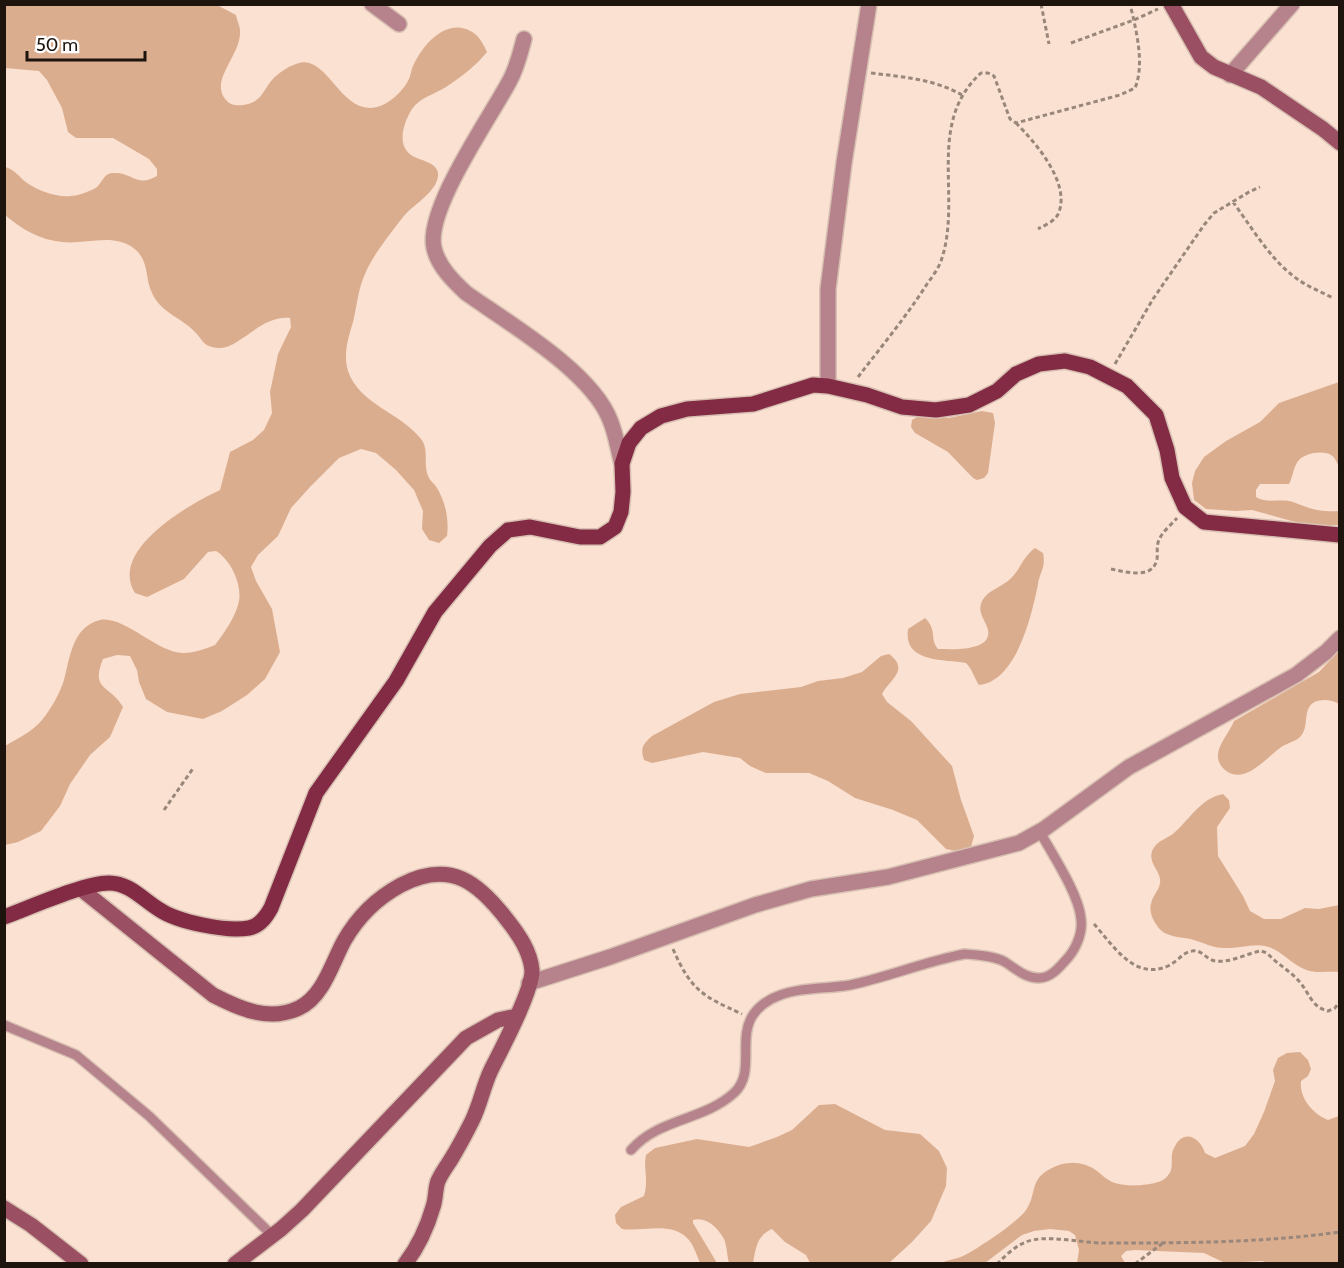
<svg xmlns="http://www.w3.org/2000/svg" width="1344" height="1268" viewBox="0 0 1344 1268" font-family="Cabin,sans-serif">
	<rect width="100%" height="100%" fill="#fbe1d1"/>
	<!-- green -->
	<path fill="#dbad8f" d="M5,4L217,5L236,15C237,21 241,28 240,33C240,56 209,81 226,100C230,105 237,106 243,105C262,102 261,93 272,80C279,72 289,66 299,63C328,55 341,116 377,107C389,104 402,92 408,81C411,76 411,69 414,64C422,47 441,24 462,28C476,31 481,39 487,52C476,66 461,77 446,87C435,94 419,98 412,109C404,122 396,144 411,155C421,162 447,162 435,185C428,197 412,206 403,217C391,233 372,256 365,274C358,289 357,306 353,322C348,339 343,354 348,371C359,404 401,413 421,439C430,450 422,465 429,478C431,482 435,484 437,488C446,503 449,520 447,536L439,543L429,540L422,529L423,511L414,490L396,470L376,453L361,449L339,458L310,487L291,508L278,536L258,555L251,567L256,581L272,609L280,652L265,679L247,695L222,711L203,719L167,712L146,699L139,682L137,670L130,656L117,655L103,659C90,691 110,684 123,707L110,737L90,755L70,784L60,806L41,831L18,842L5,845V746C18,738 32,732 42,720C51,709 60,693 64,680C70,658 72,627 100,620C124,615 158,654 184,653C194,653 205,649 215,645C224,633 234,619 238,605C244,587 231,560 216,551L208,552L184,579L147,597L135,593C108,550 190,504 220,490L230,452L253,440L264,430L272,413L270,392L278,354L291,327L290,318C257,315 237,355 212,347C203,345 201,338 195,332C182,318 160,312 152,293C145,279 149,263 137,251C116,231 86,245 62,242C40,240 21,229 5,215V167C14,169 19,177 27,183C37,190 57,198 71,196C77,196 92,191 97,187C103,181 104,173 114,173C133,172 136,188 157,176V169L149,159L113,138H76L68,132L62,108L47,80L39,71L5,68Z
		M1339,382V467C1337,463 1335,457 1331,455C1322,450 1305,453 1298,461C1293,468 1293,477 1289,484H1260L1256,490V497C1267,504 1281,498 1293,502C1312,509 1318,512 1339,511V525H1306L1252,510L1236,511L1206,509L1194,500L1192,483L1195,471L1204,457L1226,441L1260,422L1279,403Z
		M982,411L993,413L995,423L988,473L984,478L977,480L973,478L948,452L915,433L911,427L912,420L919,416L949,418Z
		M1035,548L1043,553C1046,568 1040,571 1038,584C1032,614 1017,681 979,685C974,678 973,670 966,663C943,659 903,663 908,629L925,618C938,631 929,638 938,649C951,649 992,652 988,630C986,621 978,614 981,604C985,591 1000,588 1009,580C1020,571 1023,556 1035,548Z
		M1339,651V704C1332,700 1321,698 1313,703C1302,711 1310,727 1300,737C1295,742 1286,743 1280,748C1266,758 1244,786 1225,770C1207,754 1228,737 1234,721L1319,672Z
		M889,654C911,670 888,681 882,694L887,702L911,721L952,766L961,800L974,836L971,847L960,852L946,849L917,820L893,810L855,798L828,781L809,773H766L750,766L740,758L703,752L652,763L644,760C640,748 643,744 652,736L714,702L740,694L801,687L818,681L843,678L862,672L881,656Z
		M1223,794L1229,800L1230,808L1217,827L1218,856L1243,896L1250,911L1264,919H1281L1305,908L1319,909L1339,905V972C1328,971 1314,974 1304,969C1290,963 1280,949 1265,946C1253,943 1237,949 1224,948C1213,948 1204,943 1194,940C1184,937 1173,938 1163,932C1156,927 1148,913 1151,904C1152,896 1159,891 1160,883C1162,871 1146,863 1153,849C1158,840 1167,839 1174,833C1190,819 1201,798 1223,794Z
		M1300,1052L1308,1060L1311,1069L1308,1076L1301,1081C1299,1098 1313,1114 1328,1120L1339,1116V1263L1272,1264L1262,1261L1225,1263L1204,1253L1135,1250L1126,1251L1121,1256L1125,1263H1077L1079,1250L1075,1235L1069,1231L1050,1229L1034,1231L1022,1235L985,1263H941C948,1260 956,1259 963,1256C976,1250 1018,1222 1026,1210C1037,1194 1029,1180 1050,1169C1066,1160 1083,1161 1097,1171C1102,1175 1106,1179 1112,1182C1124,1187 1146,1186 1158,1182C1163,1181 1169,1176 1171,1170C1173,1163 1170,1155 1174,1148C1183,1128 1200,1137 1205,1153L1215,1158L1245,1146L1254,1134L1264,1112L1275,1081L1273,1070L1278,1058L1287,1053Z
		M835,1104L885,1130L920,1134L939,1151L947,1168L946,1186L931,1221L912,1242L889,1263H810L806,1255L785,1242L772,1229C756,1236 756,1249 753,1263H729C727,1256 727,1246 724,1239C718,1228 706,1216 693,1220V1223L717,1263H700C697,1256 693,1243 687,1238C671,1221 642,1232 622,1229L616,1223L615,1215L621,1207L644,1196C649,1179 643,1169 646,1155L655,1148L697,1139L749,1147L777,1137L792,1130L819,1105Z"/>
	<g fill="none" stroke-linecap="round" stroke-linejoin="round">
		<defs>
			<path id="lane" d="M4,1025L76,1055L149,1116L273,1236
				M631,1150C659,1118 703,1121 734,1093C756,1073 737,1039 753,1015C758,1007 769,999 778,996C800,987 827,989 850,985C889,977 926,961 965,954C978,955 994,956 1005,962C1016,969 1025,978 1039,978C1050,978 1058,969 1065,961C1075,951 1083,934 1081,919C1079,894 1052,854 1040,832"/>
			<path id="street" d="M372,4L399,24
				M524,39C520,54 517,68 509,82C490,118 425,210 434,248C438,266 453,281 466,293C508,323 591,371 610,420C616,434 618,450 622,464
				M1230,75L1292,4
				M828,386V289L844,163L869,4
				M529,983L610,957L755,905L811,889L888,877L1019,843L1044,829L1129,767L1296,675L1326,652L1340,638"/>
			<path id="secondary" d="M1171,4L1201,57L1214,67L1261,87L1323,129L1340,143
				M81,889L213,995C240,1009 269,1022 299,1008C323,997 332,963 344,941C357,918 377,898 401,885C451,859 479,883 508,921C519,935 530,951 532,970C533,990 501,1050 491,1070C483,1087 480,1105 472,1121C465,1135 458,1148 450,1161C446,1167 441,1174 438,1181C435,1189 436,1199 433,1207C427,1228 418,1247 405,1264
				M4,1208L31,1225L81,1264
				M235,1264L281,1229L302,1210L466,1038L498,1020L517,1016"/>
			<path id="primary" d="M4,917C29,908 84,883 109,883C130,883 143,900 160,910C178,922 227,932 249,928C260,926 266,917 271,908L316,793L396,681L435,612L490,546L508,530L530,527L580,537H600L615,527L621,512L623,492L622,464L629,443L641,428L661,416L687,409L753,404L813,385L828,386L867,395L902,407L936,410L969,405L997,391L1016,374L1039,364L1065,361L1090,367L1127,386L1156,415L1167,450L1172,478L1185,507L1204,522L1340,535"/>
		</defs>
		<!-- lane casing -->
		<use href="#lane" stroke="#d7c0b2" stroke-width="12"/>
		<!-- street casing -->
		<use href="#street" stroke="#d7c0b2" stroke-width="18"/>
		<!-- secondary casing -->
		<use href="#secondary" stroke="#d7c0b2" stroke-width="18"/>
		<!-- primary casing -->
		<use href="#primary" stroke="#d7c0b2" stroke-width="18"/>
		<!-- path -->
		<path stroke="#99877b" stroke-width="3" stroke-dasharray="4.5 3" stroke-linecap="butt" d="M1041,4L1049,44
			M1071,43L1134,20L1158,9
			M871,73C903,77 934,79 962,95
			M1016,123C1035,142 1070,182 1059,212C1056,221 1045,225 1038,229
			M1233,202C1250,225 1269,257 1292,275C1304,285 1319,291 1333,298
			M1115,364L1153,299L1204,225L1214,213L1249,192L1260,187
			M858,377C881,347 906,317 927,284C932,277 938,269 941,261C963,198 925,124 981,73H988L994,76L1010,119L1016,123L1120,95L1135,88C1145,64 1136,29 1130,4
			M1111,569C1126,572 1153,580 1157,559C1158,553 1156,546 1159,540C1162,532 1171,525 1177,518
			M164,810L194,767
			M1094,924C1113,945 1134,981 1168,966C1177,962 1183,952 1192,951C1202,949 1206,960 1216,961C1231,963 1247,953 1261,951L1267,953C1276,963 1287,969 1296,978C1309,990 1310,1007 1328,1011L1335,1008L1340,1001
			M673,949C691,990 702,996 742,1014
			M997,1264C1005,1256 1015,1246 1026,1242C1045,1234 1082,1243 1103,1243C1183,1243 1261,1243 1340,1232
			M1135,1264L1163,1243"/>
		<!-- lane -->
		<use href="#lane" stroke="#b6828c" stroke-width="9"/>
		<!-- street -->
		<use href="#street" stroke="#b6828c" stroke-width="15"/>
		<!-- secondary -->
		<use href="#secondary" stroke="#9a5062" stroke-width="15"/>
		<!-- primary -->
		<use href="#primary" stroke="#832a44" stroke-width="15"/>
	</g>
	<!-- border -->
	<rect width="1344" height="1268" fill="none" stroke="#1d140e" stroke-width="12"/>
	<!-- scale -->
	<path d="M27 51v9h118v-9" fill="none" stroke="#1d140e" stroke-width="3"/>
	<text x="36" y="51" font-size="18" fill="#1d140e" stroke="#ffffff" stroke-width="4.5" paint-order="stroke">50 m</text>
</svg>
